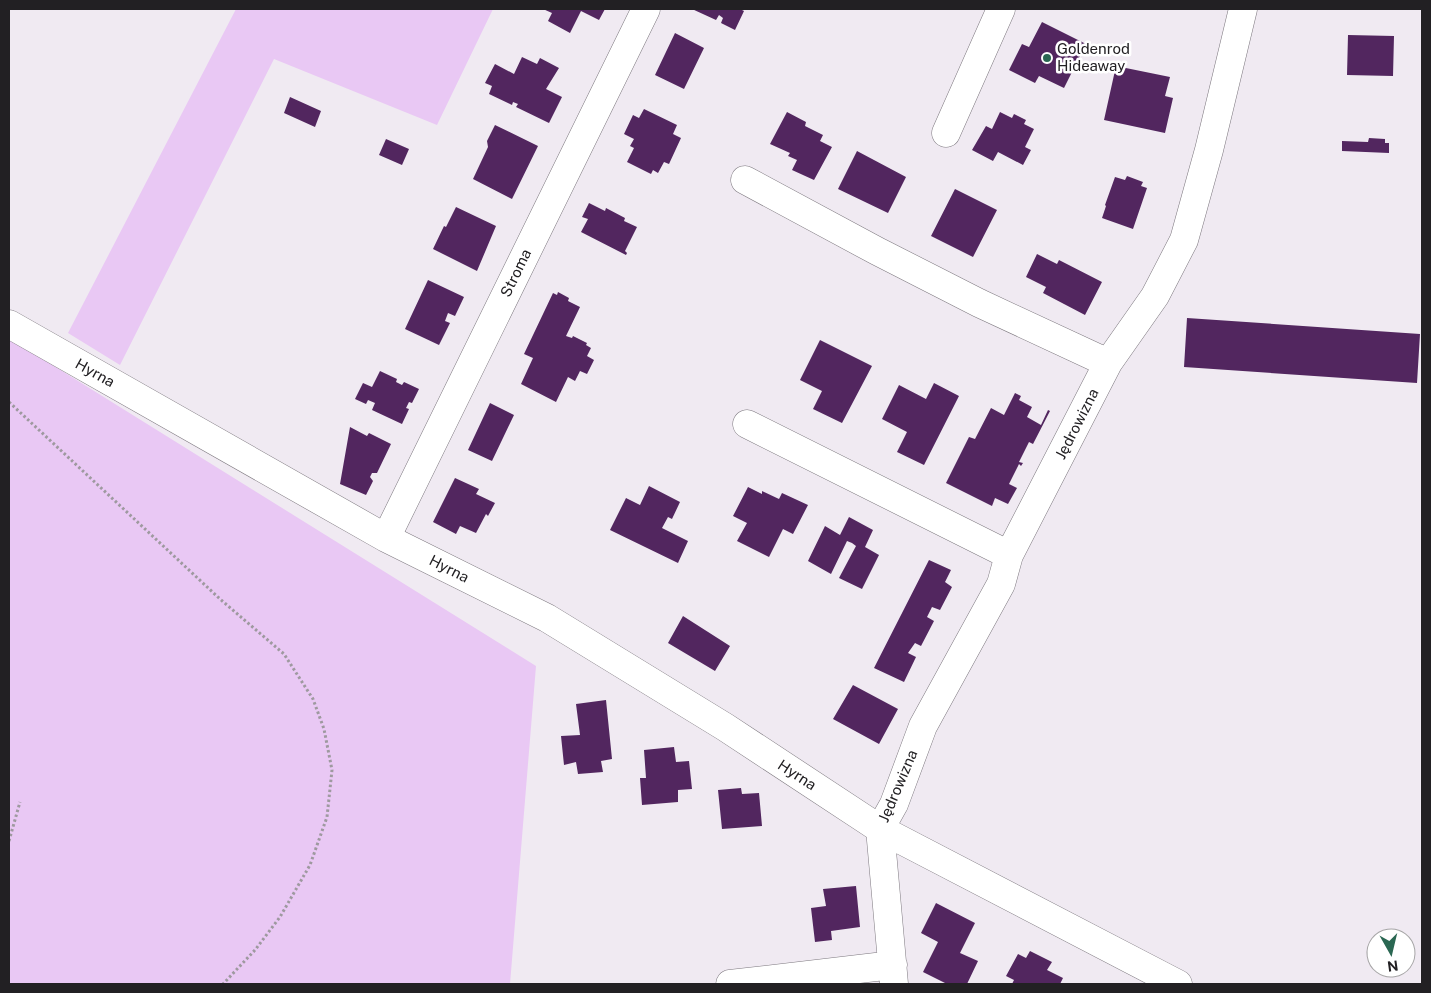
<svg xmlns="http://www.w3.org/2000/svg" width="1431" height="993" viewBox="0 0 1431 993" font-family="'Public Sans',sans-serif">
	<rect width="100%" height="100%" fill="#f0eaf2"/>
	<!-- green -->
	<path fill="#e9c8f4" d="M236,9H493L437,125L274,59L120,365L68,333Z
		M9,338L536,666L510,984H9Z"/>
	<!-- building -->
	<path fill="#52265f" d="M543,9H605L599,20L581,11L570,33L548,21L552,13Z
		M692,9H740L744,11L735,30L721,23L723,18L719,15L716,20Z
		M1042,22L1086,44L1064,88L1039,76L1035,83L1009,70L1022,44L1029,47Z
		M675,33L704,48L684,89L655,75Z
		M1348,35L1394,36L1393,76L1347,75Z
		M522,57L537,64L540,58L559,68L546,89L562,97L549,123L516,107L518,104L513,102L512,105L489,94L492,86L485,83L495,64L514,74Z
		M1116,66L1170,77L1165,96L1173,98L1165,133L1104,120Z
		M290,97L321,111L315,127L284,113Z
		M644,109L677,125L673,134L681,138L669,164L664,162L658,173L653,170L651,174L627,162L634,148L630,146L634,139L624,134L633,115L639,118Z
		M787,112L806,122L805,126L823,135L820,141L832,147L814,180L792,170L797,160L788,156L790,153L770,144Z
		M1000,112L1012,118L1014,114L1026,120L1024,124L1034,129L1025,147L1031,150L1023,165L998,152L993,161L972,150L986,126L992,129Z
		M495,125L538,146L512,199L473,179L488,147L487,141Z
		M1369,138L1385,139V143H1389V153L1342,151V141L1368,142Z
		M386,139L409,149L402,165L379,155Z
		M857,151L906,177L888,213L838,189Z
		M1127,176L1143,182L1141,186L1147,188L1133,229L1102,218L1106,206L1105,205L1115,177L1125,180Z
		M955,189L997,210L973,257L931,236Z
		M589,203L605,211L606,208L625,218L624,221L637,227L625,251L627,253L626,255L581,232L588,219L582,217Z
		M456,207L496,226L477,271L433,249L444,226L446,227Z
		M1037,254L1057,264L1059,260L1102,282L1085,315L1043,293L1046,287L1026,277Z
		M428,280L464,297L455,316L448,313L445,321L450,323L439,345L405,329Z
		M558,292L569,298L568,301L580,307L566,336L572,338L573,336L587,343L586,345L591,348L587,356L594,360L587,374L580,371L575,381L568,377L556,402L521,384L533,358L524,354L553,293L557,295Z
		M1187,318L1420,334L1417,383L1184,367Z
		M820,340L872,366L842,423L813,409L822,391L800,380Z
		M380,371L397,379L396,382L402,385L404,382L419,389L412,403L409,402L406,408L409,409L402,424L372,410L375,403L368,400L366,404L355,399L363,383L372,387Z
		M934,383L959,396L924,465L897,452L907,432L882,419L899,385L926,399Z
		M1015,393L1021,396L1019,400L1032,407L1027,417L1041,425L1048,410L1050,411L1033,444L1029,442L1019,462L1023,463L1021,466L1019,464L1009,484L1017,488L1008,504L995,498L992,506L946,483L969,437L975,439L991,408L1004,415Z
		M490,403L514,415L492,461L468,450Z
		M350,427L367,436L369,433L391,444L377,473H372L370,477L373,481L366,495L340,484Z
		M455,478L479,489L476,494L495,503L488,516L486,514L476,533L460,526L456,534L433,522Z
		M649,486L680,502L672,519L668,517L662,528L688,541L678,563L610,530L626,498L640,505Z
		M748,487L762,494V491L779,499L782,493L808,505L793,534L783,529L769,557L737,541L747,523L733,516Z
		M849,517L873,530L865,547L879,555L862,589L839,578L856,546L852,543L847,541L831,574L808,561L825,526L840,535Z
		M929,560L951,570L945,582L952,587L940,610L932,607L927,617L934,621L921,646L915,643L908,653L916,657L904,682L874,668Z
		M683,616L730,646L715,671L668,643Z
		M853,685L898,709L879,744L833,719Z
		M606,700L612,759L601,761L603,772L578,774L576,762L564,765L561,736L580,735L576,704Z
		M674,747L676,762L689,761L692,789L678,790V802L642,805L640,778H646L644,750Z
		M741,788L742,794L759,793L762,826L722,829L718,790Z
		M856,886L860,927L831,931L832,940L815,942L811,908L826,906L823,889Z
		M936,903L975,923L960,953L978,961L967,984H947L923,972L938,942L921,933Z
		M1030,951L1052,962L1047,970L1063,978L1060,984H1012L1014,980L1006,976L1018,954L1026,958Z"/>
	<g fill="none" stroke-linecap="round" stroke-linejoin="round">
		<defs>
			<path id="minor" d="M946,133L1001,9
				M745,180L877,251L979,303L1108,363
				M9,324L386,538L547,618L725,727L880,829L1178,984
				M747,424L1009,555
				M386,538L646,9
				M880,829L894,804L923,726L1001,584L1009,555L1108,363L1155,296L1184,240L1209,150L1243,9
				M880,829L894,984
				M730,984L893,965"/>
		</defs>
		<!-- minor casing -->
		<use href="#minor" stroke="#7d787f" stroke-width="29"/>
		<!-- path -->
		<path stroke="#9e999f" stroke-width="3" stroke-dasharray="2.5 2.5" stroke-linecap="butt" d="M9,402L220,599L284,654L313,699L324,729L332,770L327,817L310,865L280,917L255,950L223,984
			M9,841L20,802"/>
		<!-- minor -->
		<use href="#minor" stroke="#fff" stroke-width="28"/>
	</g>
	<!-- markers -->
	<circle fill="#2a6752" stroke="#fff" stroke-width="2" cx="1047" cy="58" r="5"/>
	<g text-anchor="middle" stroke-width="5" stroke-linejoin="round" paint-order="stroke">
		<!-- poi labels -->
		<g font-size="15" fill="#222023" stroke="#fff" text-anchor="start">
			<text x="1057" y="54">Goldenrod<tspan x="1057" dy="17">Hideaway</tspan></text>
		</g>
		<!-- street labels -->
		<g font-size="15" fill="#222023" stroke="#fff">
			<text transform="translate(516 273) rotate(-64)" y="5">Stroma</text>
			<text transform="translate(95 373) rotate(29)" y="5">Hyrna</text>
			<text transform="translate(1077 424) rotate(-63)" y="5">Jędrowizna</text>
			<text transform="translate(449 569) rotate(27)" y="5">Hyrna</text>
			<text transform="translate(797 775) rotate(33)" y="5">Hyrna</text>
			<text transform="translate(898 786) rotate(-67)" y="5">Jędrowizna</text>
		</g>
	</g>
	<!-- border -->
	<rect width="1431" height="993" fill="none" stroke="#222023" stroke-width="20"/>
	<!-- north arrow -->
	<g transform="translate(1391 953) rotate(172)"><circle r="24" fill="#ffffff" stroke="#a7a6a7"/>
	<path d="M0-4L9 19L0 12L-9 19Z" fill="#2a6752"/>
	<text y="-8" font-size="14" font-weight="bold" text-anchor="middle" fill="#222023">N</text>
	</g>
</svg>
